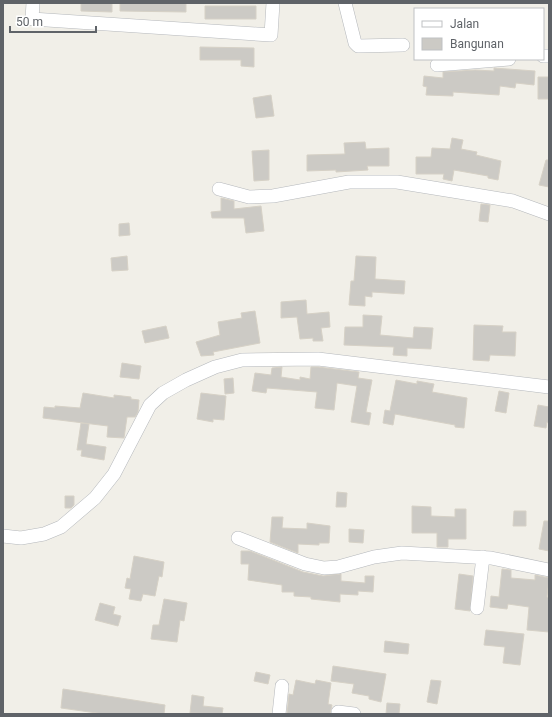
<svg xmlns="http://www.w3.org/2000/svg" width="552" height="717" viewBox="0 0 552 717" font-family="Roboto,sans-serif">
	<rect width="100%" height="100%" fill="#f1efe8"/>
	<!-- building -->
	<path fill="#cccac5" stroke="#d6d1c6" d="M81,3H112V12L81,11Z
		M120,3H186V12L120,11Z
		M205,6H256V19H205Z
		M200,47L254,48V67L241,66V60H200Z
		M494,68L535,71L534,85L516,83L515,88L500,86L499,95L453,92V96L426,95L427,87L423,86L424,76L443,78V72L475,70L494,71Z
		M538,77H549V99H538Z
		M271,95L274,116L256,118L253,98Z
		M452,138L463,140L461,149L477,152L476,155L501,161L498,180L488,178V176L454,170L452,181L443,179L444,174H416V157H431L432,148L450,149Z
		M365,142L366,149L389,148V166H367L368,170L336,172V170L307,171V155L345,154L344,143Z
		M269,150V180L254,181L252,151Z
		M546,160H549V187L539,185Z
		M221,198L234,201V209L261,206L264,231L246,233L244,218H212L211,212L221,211Z
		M481,204L490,205L488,222L479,221Z
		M129,223L130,235L119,236V224Z
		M127,256L128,270L112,271L111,258Z
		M356,256L376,257L375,279L405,281L404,294L372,292V297L365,296V306L349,305L351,281H354Z
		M306,300L307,314L329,312L330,327L321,328L323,341H313V338L300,339L297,317L281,318V302Z
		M255,311L260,343L213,352L214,355L201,356L196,342L220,335L218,322L242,318L241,313Z
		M363,315L382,316L380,335L413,338L414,327L433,328L431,349L407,348V356L393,355L394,347L344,345L345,327H363Z
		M474,325L503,326L502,332H516L515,356L490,355L489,361L473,360Z
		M166,326L169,338L145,343L142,331Z
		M122,363L141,366L139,379L120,377Z
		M282,367L281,377L300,380V377L310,379L311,367H318L359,372L358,378L372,380L366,412L371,413L369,425L351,422L357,386L337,383L334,410L315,408L317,392L267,388L266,393L252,391L255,373L271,375L272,368Z
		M233,378L234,393L225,394L224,379Z
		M396,380L417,384V381L434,384L432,392L467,398L464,428L455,427V425L395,414L393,425L383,423L385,410L390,411Z
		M499,391L509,393L506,413L495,411Z
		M83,393L114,398V395L131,397V399L139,400L138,412L135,417H127L124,438L107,437L108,426L43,418L44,407L55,408V406L80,408Z
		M201,393L226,396L224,420L213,419V422L197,419Z
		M538,405L549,407V423L547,422L546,428L534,426Z
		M81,423L89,424L86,444L106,447L104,460L81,456L82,450H77Z
		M337,492L347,493L346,507H336Z
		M65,496H74V505L71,508H65Z
		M412,506L431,507V516L455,517V509H466V539H448V547H437V533H412Z
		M514,511H526V526H513Z
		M272,517H283L282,528L307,529V523L330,526L329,543H319V545L298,544V553L270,542Z
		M544,521H549V551L539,549Z
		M349,529L364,530L363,543L349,542Z
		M241,551H250L303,572L323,576L341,574V581L365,583V576H374L373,592L358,591V595L340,594V602L311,599V597L294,596V592H282V585L248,580L249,564H241Z
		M134,556L164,562L162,577L159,576L155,596L143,594L141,601L129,599L131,589L125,588L127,578L130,579Z
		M502,569L511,570V578L535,580V575L549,578L547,597L549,598V632L527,630L529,607L508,604L507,609L490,607L491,596L499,597Z
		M459,574L473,576L470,611L455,609Z
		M164,599L187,603L184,621L180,620L177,642L151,639L153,625H159Z
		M100,603L115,607L113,614L121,616L118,626L95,620Z
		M486,630L524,634L520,665L503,663L505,647L484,645Z
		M385,641L409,644L408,654L384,652Z
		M333,666L386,674L381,702L369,699V696L352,693L354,684L331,681Z
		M256,672L270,675L268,684L254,681Z
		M296,680L315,684L316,680L331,683L328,704L332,705L330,714H287L289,694L293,695Z
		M431,680L441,681L437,704L427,702Z
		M63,689L165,705L164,714H104L61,708Z
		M192,695L204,697L203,706L223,708L222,714L190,713Z
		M387,703L400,704L399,714H386Z"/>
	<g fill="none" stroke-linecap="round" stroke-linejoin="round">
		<defs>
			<path id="minor" d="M33,3L32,19L271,35L273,3
				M345,3L355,43L358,46L403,45
				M543,56H549
				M437,65L509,59
				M219,189L249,197L273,196L349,182H397L513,201L549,214
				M3,536L21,538L44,534L61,527L95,498L114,474L150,405L163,393L186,380L215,367L242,360L318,359L549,387
				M238,538L305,564L324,568L338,567L374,557L402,553L491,558L549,570
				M477,608L483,557
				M279,714L282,686
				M338,714V712L354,714"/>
		</defs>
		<!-- minor casing -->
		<use href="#minor" stroke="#b5b8bc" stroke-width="14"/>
		<!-- minor -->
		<use href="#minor" stroke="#fff" stroke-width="13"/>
	</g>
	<!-- border -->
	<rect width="552" height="717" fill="none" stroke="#5f6368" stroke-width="8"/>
	<!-- legend -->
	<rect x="414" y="8" width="130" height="52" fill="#ffffff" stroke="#bfc1c3"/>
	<rect x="422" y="21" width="20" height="6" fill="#ffffff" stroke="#bfc1c3"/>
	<text x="450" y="28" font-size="12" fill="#5f6368">Jalan</text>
	<rect x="422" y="38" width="20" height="12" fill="#cccac5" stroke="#bfc1c3"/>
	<text x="450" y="48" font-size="12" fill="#5f6368">Bangunan</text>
	<!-- scale -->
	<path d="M10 26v6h86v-6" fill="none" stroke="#5f6368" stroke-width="2"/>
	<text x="16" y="26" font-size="12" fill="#5f6368" stroke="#ffffff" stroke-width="3" paint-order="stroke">50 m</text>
</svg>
